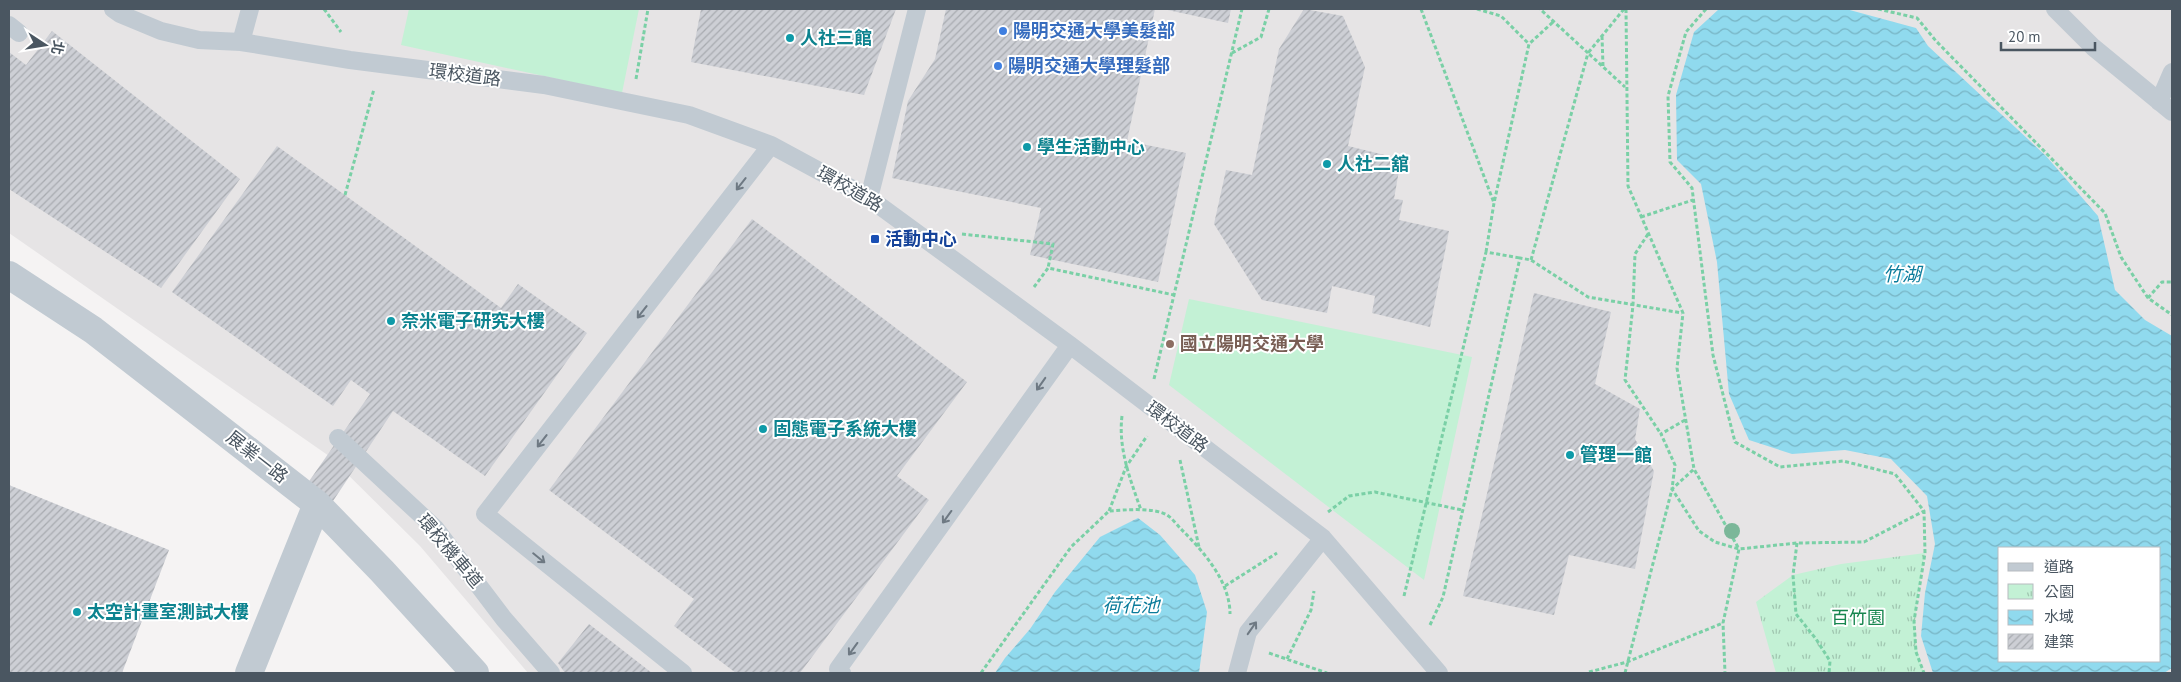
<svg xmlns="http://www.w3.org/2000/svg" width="2181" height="682" viewBox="0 0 2181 682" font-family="'PT Sans','Noto Sans TC',sans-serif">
	<defs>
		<pattern id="park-tufts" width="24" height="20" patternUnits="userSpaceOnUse" patternTransform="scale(1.25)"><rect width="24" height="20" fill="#c3f1d5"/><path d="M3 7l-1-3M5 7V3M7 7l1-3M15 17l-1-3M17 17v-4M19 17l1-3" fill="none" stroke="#a0c6b0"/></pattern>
		<pattern id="water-waves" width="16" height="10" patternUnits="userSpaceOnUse" patternTransform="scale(1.25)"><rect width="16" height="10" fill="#90daee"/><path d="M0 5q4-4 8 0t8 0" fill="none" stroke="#78b4c4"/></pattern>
		<pattern id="building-hatch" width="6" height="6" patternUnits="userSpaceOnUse" patternTransform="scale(1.25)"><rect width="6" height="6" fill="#cdcfd5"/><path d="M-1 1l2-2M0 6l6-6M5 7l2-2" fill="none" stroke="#a8abb0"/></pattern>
	</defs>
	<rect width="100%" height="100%" fill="#f5f3f3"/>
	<!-- education -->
	<path fill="#e6e4e5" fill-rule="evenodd" d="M9,9H2172V673H528L420,546L329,456L9,233ZM2000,548H2160V661H2000Z"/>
	<!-- green -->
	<path fill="#c3f1d5" d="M409,9H639L622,93L401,45Z
		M1189,299L1472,357L1424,580L1169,385Z"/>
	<!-- park -->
	<path fill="url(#park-tufts)" d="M1925,553C1918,597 1908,630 1924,673H1776L1756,602L1793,575L1841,564Z"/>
	<!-- water -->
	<path fill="url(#water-waves)" fill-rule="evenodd" d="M1719,9H1846L1916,28L1928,46L2046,156L2098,216L2115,290L2145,320L2172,336V668L2164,673H1933L1921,636L1925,593L1935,544L1927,496L1891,459L1845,450L1792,454L1749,440L1729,394L1717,262L1701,184L1677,160L1676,95L1694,32ZM2000,548H2160V661H2000Z
		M1138,518L1160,535L1195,575L1207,612L1199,673H995L1005,658L1030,629L1055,592L1100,537Z"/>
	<!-- building -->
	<path fill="url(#building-hatch)" d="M701,9H896L864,95L691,62Z
		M946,9H1155L1127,141L1186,153L1158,282L1030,255L1041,208L892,178L908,101L935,59Z
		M1163,9H1231L1228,23Z
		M1304,9L1343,16L1365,67L1348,146L1401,159L1394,199L1403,200L1399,220L1449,231L1430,327L1372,313L1375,296L1332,286L1327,313L1262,300L1214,224L1226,170L1252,175L1279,49Z
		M52,31L240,179L161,288L9,189V52L26,65Z
		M277,146L501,308L518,284L587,333L485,476L393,411L329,507L305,487L370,394L351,380L333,406L172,292Z
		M752,219L967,382L897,476L929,500L800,673H736L674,626L694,599L549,490Z
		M1534,293L1611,312L1595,384L1640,409L1635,439L1654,471L1635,569L1569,555L1554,615L1463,596Z
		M9,485L169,550L122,673H9Z
		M589,624L652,673H565L558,663Z"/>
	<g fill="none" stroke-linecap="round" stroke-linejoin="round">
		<!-- path -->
		<path stroke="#7ad0a6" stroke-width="3" stroke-dasharray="4 2.5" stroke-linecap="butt" d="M324,9L341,32
			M1421,9L1494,203
			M1477,9L1501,16L1529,44
			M1624,9L1588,53L1625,87
			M1626,9L1628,186L1683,313L1677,368L1694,469L1739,549L1723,623L1725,673
			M1706,9L1686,32L1668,96L1670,162L1692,188L1713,355L1735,442L1780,467L1843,461L1895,474L1924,511L1925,553L1914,621L1916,652L1924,673
			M1878,9L1917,18L1936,41L2105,213L2121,257L2148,298L2172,315
			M1602,36L1603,66
			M1232,53L1261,37L1269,9
			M636,79L648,9
			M345,195L374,89
			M1641,217L1693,200
			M962,234L1053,244L1048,268
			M1648,234L1635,254L1633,305L1625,380L1661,434
			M1486,252L1494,203L1529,44L1553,22
			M1531,260L1588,53L1540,9
			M1034,287L1048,268L1174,295
			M2148,298L2162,282H2172
			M1154,379L1242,9
			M1122,416C1118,448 1130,479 1141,510
			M1685,420L1661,434L1675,465L1672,489L1699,531L1715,542L1739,549L1797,543L1864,542L1924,511
			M1180,460L1199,547
			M1109,511L1126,467L1147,436
			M1328,512L1349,496L1375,492L1462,510
			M1797,543L1793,575L1796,614L1816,639L1830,661L1829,673
			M1225,586L1277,553
			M1404,596L1486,252L1520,258
			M1430,625L1443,597L1520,258L1531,260L1588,297L1682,313
			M1269,653L1327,673
			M1287,659L1311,610L1314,591
			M1589,672L1627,662L1723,623
			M981,673L1071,547L1109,511C1125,510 1153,507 1167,515C1172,518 1177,525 1181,529C1203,551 1230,581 1230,614
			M1625,673L1672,489L1694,469"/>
		<!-- lane -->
		<path stroke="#c1cad2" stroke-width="18" d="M113,9L120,14L161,31L199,40L241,42L350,60L544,85L597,96L689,115L771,145L869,198L1070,345L1323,538L1439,673
			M2055,9L2093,47L2172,112
			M9,25L19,33
			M241,42L250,9
			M2159,102L2172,72
			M869,198L917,9
			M338,438L435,528L504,619L551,673
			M683,673L485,514L771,145
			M842,673L838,669L1070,345
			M1237,673L1248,632L1323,538"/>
		<!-- street -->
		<path stroke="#c1cad2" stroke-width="28" d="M9,275L93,330L317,504L382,571L475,673
			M249,673L317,504"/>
	</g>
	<!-- trees -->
	<circle fill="#7bb799" cx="1732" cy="531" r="8"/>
	<!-- one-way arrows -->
	<defs><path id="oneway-shaft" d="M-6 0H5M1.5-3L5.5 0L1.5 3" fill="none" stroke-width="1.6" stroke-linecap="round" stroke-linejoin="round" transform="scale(1.25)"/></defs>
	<g stroke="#6e7983">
		<use href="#oneway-shaft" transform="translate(741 184) rotate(128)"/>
		<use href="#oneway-shaft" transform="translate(642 312) rotate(128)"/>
		<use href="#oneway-shaft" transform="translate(1041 384) rotate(125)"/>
		<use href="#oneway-shaft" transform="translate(542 441) rotate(128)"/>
		<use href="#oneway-shaft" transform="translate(947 517) rotate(126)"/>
		<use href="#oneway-shaft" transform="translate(539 558) rotate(39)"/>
		<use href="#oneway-shaft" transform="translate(1252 628) rotate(-55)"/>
		<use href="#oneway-shaft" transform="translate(853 649) rotate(126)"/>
	</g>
	<!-- markers -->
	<g fill="#3f7fe0" stroke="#fff" stroke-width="2">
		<circle cx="1003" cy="31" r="5"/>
		<circle cx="998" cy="66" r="5"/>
	</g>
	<g fill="#0f9aa8" stroke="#fff" stroke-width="2">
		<circle cx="790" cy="38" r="5"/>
		<circle cx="1027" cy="147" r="5"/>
		<circle cx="1327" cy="164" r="5"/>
		<circle cx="391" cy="321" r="5"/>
		<circle cx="763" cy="429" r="5"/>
		<circle cx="1570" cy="455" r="5"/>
		<circle cx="77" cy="612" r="5"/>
	</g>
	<rect fill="#1a4fb4" stroke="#fff" stroke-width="2" x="870" y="234" width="10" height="10" rx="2.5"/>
	<circle fill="#8d6e63" stroke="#fff" stroke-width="2" cx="1170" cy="344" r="5"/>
	<g text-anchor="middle" stroke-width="4" stroke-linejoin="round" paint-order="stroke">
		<!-- shop labels -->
		<g font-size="18" font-weight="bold" fill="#366cbe" stroke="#fff" text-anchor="start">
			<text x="1013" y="37">陽明交通大學美髮部</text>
			<text x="1008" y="72">陽明交通大學理髮部</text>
		</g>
		<!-- culture labels -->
		<g font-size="18" font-weight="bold" fill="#0d838f" stroke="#fff" text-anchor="start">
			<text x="800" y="44">人社三館</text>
			<text x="1037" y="153">學生活動中心</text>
			<text x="1337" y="170">人社二舘</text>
			<text x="401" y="327">奈米電子研究大樓</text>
			<text x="773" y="435">固態電子系統大樓</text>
			<text x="1580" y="461">管理一館</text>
			<text x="87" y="618">太空計畫室測試大樓</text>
		</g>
		<!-- street labels -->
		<g font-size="18" fill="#4a5661" stroke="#fff">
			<text transform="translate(465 75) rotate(7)" y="6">環校道路</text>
			<text transform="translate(850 189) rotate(30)" y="6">環校道路</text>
			<text transform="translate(1177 427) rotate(37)" y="6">環校道路</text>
			<text transform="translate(257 457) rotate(38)" y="6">展業一路</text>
			<text transform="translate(450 551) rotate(50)" y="6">環校機車道</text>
		</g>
		<!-- transit labels -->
		<g font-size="18" font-weight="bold" fill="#164399" stroke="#fff" text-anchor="start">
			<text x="885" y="245">活動中心</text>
		</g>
		<!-- education labels -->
		<g font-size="18" font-weight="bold" fill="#785e54" stroke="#fff" text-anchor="start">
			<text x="1180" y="350">國立陽明交通大學</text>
		</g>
		<!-- park labels -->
		<g font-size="18" fill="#17864f" stroke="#fff">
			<text x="1858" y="624">百竹園</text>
		</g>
		<!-- water labels -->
		<g font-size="19" font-style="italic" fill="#0c7c9b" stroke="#fff">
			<text x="1902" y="281">竹湖</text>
			<text x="1131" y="612">荷花池</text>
		</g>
	</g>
	<!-- border -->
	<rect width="2181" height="682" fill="none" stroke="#4a5661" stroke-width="20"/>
	<!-- legend -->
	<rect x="1998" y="547" width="162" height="115" fill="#ffffff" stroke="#b7bbc0"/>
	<rect x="2008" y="563" width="25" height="8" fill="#c1cad2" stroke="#b7bbc0"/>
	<text x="2044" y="572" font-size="15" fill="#4a5661">道路</text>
	<rect x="2008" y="584" width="25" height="15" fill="url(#park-tufts)" stroke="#b7bbc0"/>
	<text x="2044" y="597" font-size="15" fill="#4a5661">公園</text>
	<rect x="2008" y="610" width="25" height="15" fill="url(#water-waves)" stroke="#b7bbc0"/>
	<text x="2044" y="622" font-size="15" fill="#4a5661">水域</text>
	<rect x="2008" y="634" width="25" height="15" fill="url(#building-hatch)" stroke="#b7bbc0"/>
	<text x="2044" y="647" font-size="15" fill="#4a5661">建築</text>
	<!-- north arrow -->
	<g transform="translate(45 45) rotate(102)" stroke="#ffffff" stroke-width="4" paint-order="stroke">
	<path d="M0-4L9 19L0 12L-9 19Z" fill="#4a5661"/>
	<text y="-8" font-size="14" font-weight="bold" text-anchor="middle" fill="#4a5661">北</text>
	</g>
	<!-- scale -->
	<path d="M2001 42v8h94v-8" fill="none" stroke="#4a5661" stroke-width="2.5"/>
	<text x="2008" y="42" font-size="15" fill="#4a5661" stroke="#ffffff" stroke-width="4" paint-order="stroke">20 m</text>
</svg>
